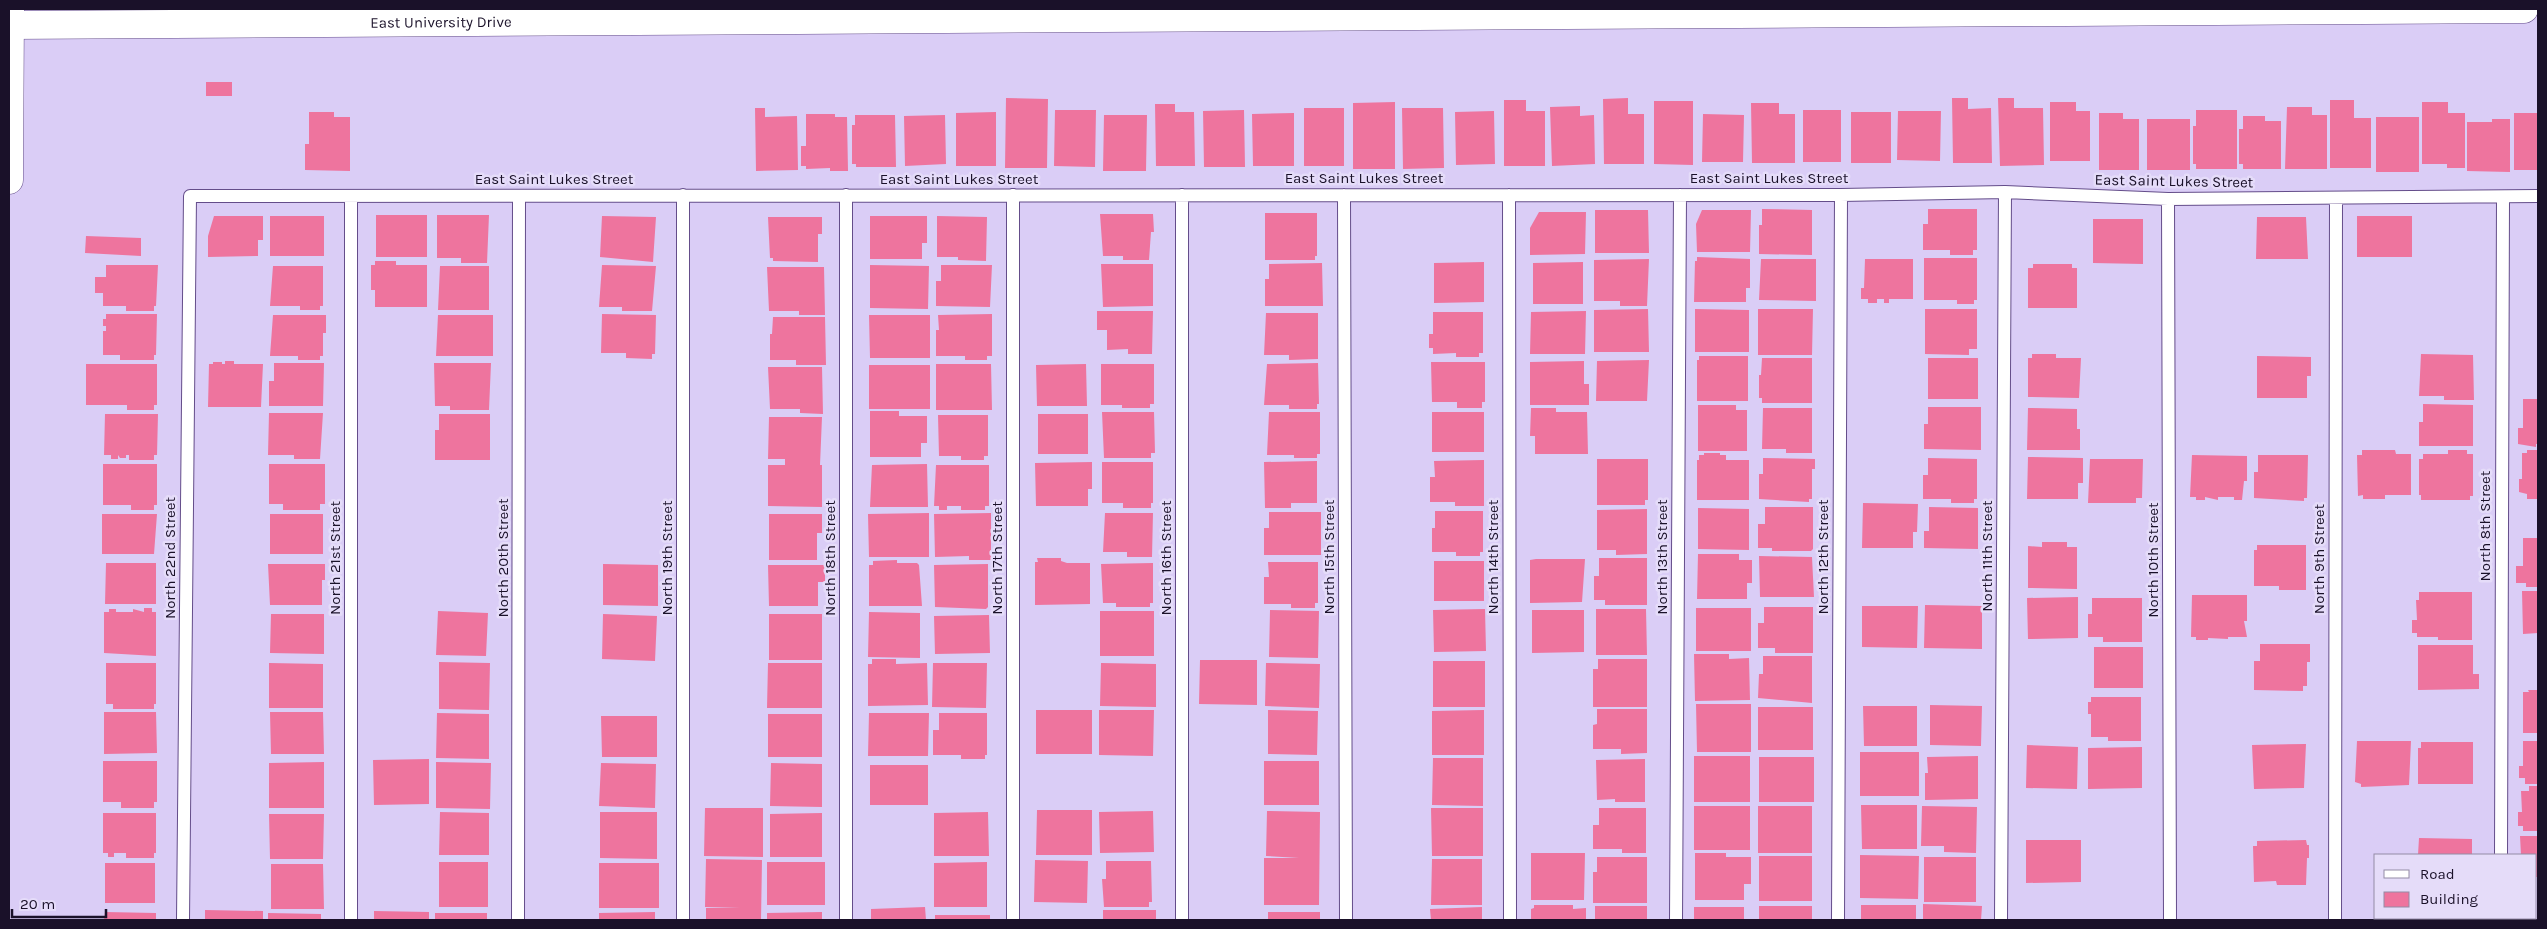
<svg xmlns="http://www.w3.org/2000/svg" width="2547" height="929" viewBox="0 0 2547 929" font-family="Karla,sans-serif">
	<rect width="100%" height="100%" fill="#dacdf6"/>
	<!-- building -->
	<path fill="#ee749e" d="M206,82H232V96H206Z
		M1006,98L1048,99L1047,168H1005Z
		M1628,98V114H1644V164H1604L1603,99Z
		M1952,98H1968V109L1991,108L1992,163H1953Z
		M1998,98H2014V108H2043L2044,165L2000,166Z
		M1504,100H1526V111H1545V166H1504Z
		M2330,100H2354V118H2371V168H2330Z
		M1654,101H1693V165L1654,164Z
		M1395,102V169H1353V103Z
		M2050,102H2076V111H2090V161H2050Z
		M2422,102H2448V113H2465V168H2447V164H2422Z
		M1751,103H1779V114H1795V163H1752Z
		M1155,104H1175V112H1194L1195,166H1156Z
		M1580,106V116L1594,115L1595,164L1552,166L1550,107Z
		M2287,107H2312V115H2327V169H2285Z
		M755,108H765V117L797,116L798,170L756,171Z
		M1304,108H1344V166H1304Z
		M1402,108H1443L1444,168L1403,169Z
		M1055,110H1096L1095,167L1054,166Z
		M1244,110L1245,167H1204L1203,111Z
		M1803,110H1841V162H1803Z
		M2196,110H2237V169H2196V164H2193V126H2196Z
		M1494,111L1495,164L1456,165L1455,112Z
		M1898,111H1941L1940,161L1897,160Z
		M309,112H334V117H350V171L305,170V144H309Z
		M996,112V166H956V113Z
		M1851,112H1891V163H1851Z
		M1294,113V166H1253L1252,114Z
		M2099,113H2123V119H2139V170H2099Z
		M2514,113H2538V170H2514Z
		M806,114H835V117H847L848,171H830V168L806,169V166H801V146H806Z
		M1703,114L1744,115L1743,162H1702Z
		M855,115H895L896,167H856V164H852V125H855Z
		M945,115L946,164L905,166L904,116Z
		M1104,115H1147L1146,171H1103Z
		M2243,116H2265V121H2281V169H2243V164H2239V129H2243Z
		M2376,117H2419V172H2376Z
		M2147,119H2190V170H2147Z
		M2492,119H2510V172L2467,171V122H2492Z
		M1762,209L1812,210V255L1759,254V225H1762Z
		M1928,209H1977V250H1973V255H1950V250H1923V224H1928Z
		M1595,210H1648L1649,253H1595Z
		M1702,210H1751L1750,252H1697L1696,224Z
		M1539,212H1586L1585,254L1530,255V228Z
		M1265,213H1317V256H1315V260H1265Z
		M1100,214H1153L1154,232H1151L1149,260H1123V256H1103Z
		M376,215H427V257H376Z
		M437,215H489L487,263H461V258H437Z
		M214,216H263V240H258V256L208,257V236Z
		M270,216H324V256H270Z
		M602,216L656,217L653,262L600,257Z
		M870,216H927V243H922V259H870Z
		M937,216L987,217L986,261L958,260V257H937Z
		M2357,216H2412V257H2357Z
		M768,217H822V234H818V262L773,261V258H770Z
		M2257,217H2306L2308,259H2256Z
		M2093,219H2143V264L2093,263Z
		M86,236L141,238V256L85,253Z
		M1697,257L1750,259V288H1746V302H1694L1695,261H1697Z
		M1924,258H1977V300H1974V304H1957V300H1924Z
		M1649,259L1647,306H1620V301H1594V260Z
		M1761,259H1816V301L1759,300Z
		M1865,259H1913V299H1889V303H1884V299H1877V303H1868V299H1861V288H1864Z
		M375,261H396V265H427V307H375V290H371V265H375Z
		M1484,262V302L1434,303V263Z
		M1583,262V304H1533V263Z
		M1322,263L1323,306H1265V279H1269V264Z
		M1101,264H1153V306L1103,307Z
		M2033,264H2072V268H2077V308H2028V268H2033Z
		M106,265H158L156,306H154V311H126V306H103V293H95V277H106Z
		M602,265L656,266L652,311H622V307H599Z
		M870,265L929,266L928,309L870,308Z
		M941,265H992L990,307L936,306V281H941Z
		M273,266H323V306H320V310H300V306H270Z
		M440,266H489V310H438Z
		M767,267H824L825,315H799V311H769Z
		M1648,309L1649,352H1594V310Z
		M1695,309L1749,310V352H1695Z
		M1758,309H1813L1812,355H1758Z
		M1925,309H1977V349H1969V355L1925,354Z
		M1097,311H1153L1152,354H1128V349L1107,350V330H1097Z
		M1586,311L1585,354H1530L1531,312Z
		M1433,312H1483V353H1479V357H1456V353L1433,354V348H1429V334H1433Z
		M1266,313H1318V359L1289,360V355H1264Z
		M106,314H157L156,355H154V360H120V355H103V331H106V326H103V319H106Z
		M602,314L656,315L655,354H652V359L626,358V353H601Z
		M992,314V356H987V360H965V356H936V330H939L938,315Z
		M273,315H326V333H323V356H320V360H298V356H270Z
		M438,315H493V356H436Z
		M869,315H930V358H870Z
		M773,317H825L826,365H796V360H770V334H772Z
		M2032,354H2056V358H2081L2079,398L2028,397V358H2032Z
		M2421,354L2473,355L2474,400H2444V396H2419Z
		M1699,356H1748V401H1697V360H1699Z
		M2257,356L2311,357V376H2307V398H2257Z
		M1762,358H1812V403H1762V398H1759V375H1761Z
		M1928,358H1978V399H1928Z
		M1649,360L1647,401H1596L1597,361Z
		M225,361H234V364H263L261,407H208L209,364H213V362H222V364H225Z
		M1584,361V384H1589V405H1530V362Z
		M1431,362H1485V402H1482V408H1457V402H1432Z
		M274,363H324L323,406H269V381H274Z
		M434,363H491L489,410H450V406H435Z
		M1318,363L1319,404H1317V409H1289V405H1264L1267,364Z
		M86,364H157V405H154V410H127V405H86Z
		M936,364H991L992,410H936Z
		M1086,364L1087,406H1037L1036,365Z
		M1101,364H1154V404H1150V408H1122V405H1101Z
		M869,365H930V409H869Z
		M768,367H822L823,414L800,413V409H770Z
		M2523,399H2538V444H2536V447L2518,444V428H2523Z
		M2423,404L2473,405V446H2419V422H2423Z
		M1698,405H1736V410H1747V451H1698Z
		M1928,407H1981V450L1924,449V424H1928Z
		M1531,408H1556V412H1587L1588,454H1535V436H1530Z
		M1763,408H1812V453H1786V449H1762Z
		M2028,408L2077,409V429H2080V450H2027Z
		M870,411H899V416H927V443H921V457H870Z
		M1102,412H1154L1155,453H1151V458H1104Z
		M1269,412H1320V454H1317V458H1294V455H1267Z
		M1432,412H1484V452H1432Z
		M269,413H323L320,459H294V455H268Z
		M105,414H158L157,455H154V460H129V455H126V458H120L118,455V459H111V455H104Z
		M439,414H490V460H435V430H439Z
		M1038,414H1088V454H1038Z
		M938,415H988V456H984V460H961V456H939Z
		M769,417H822L820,465H822V507L768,506V465H785V459H768Z
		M2362,450H2395L2396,454H2411V495H2385V499H2363V495L2358,496L2357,455H2362Z
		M2448,450H2467V454H2473V496H2470V500H2421V495H2419V459H2423V454H2448Z
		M2527,450H2538V499H2527V494L2519,492V479H2522V453H2527Z
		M1704,453H1720V455H1726V460H1749V500H1697V460H1699V455H1704Z
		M2192,455L2247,456V481H2244L2242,500H2234V497H2218V500L2205,497V500H2196V497H2190Z
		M2258,455H2308L2307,498H2304V501L2254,498V472H2258Z
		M2028,457L2083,458V483H2078V499H2027Z
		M1763,458L1815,459V469H1812V499H1809V502L1759,499V474H1763Z
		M1928,458L1977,459V499H1974V503H1951V499H1923V475H1928Z
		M1597,459H1648V500H1645V505H1597Z
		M2090,459H2143L2142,498H2136V503H2088Z
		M1484,460V506H1455V502H1430V477H1435L1434,461Z
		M1317,461V503H1291V508H1265L1264,462Z
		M1092,462V489H1088V506H1036L1035,463Z
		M1102,462H1153V503H1151V508H1123V503H1102Z
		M103,464H157V505H154V510H131V505H103Z
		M269,464H325V504H320V510H283V504H269Z
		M927,464L928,507H870L872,465Z
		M936,465H989V506H985V510H961V506H947V510H939V506H934Z
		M1863,503L1918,504L1917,532H1913V548H1862Z
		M1765,507H1813V549L1811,551H1772V548H1758V524H1765Z
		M1929,507L1978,508V549L1924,548V531H1929Z
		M1698,508L1749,509V550L1698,549Z
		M1647,509V554L1616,555V550H1597V510Z
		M1435,511H1483V552H1480V556H1456V552H1432V528H1435Z
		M1269,512H1321V555H1264V528H1269Z
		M929,513V557H869L868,514Z
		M991,513V560H969V556L935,557L934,514Z
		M1105,513H1153L1152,557H1127V552H1103Z
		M102,514H157L154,554H102Z
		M270,514H323V554H270Z
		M769,514H822V533H817V560H769Z
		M2523,538H2538V587H2526V583H2516V566H2523Z
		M2042,542H2067V547H2077V589L2028,588V546L2042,547Z
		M2257,545H2306V590H2279V586H2254V550H2257Z
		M1698,554H1739V560H1752V583H1747V599H1697Z
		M1759,556L1812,557L1814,597H1760Z
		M1037,558H1061V561L1067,563H1090V604L1035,605V562H1038Z
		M1599,558H1647V605H1605V600H1594V576H1599Z
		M1536,559H1585L1582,602L1530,603V560Z
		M897,560V563H917L919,565L922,606H869V565H873V561Z
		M1434,561H1484V601H1434Z
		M1268,562H1318V603H1315V608H1291V604H1264V577H1269Z
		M106,563H156V604H105Z
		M1153,563V603H1150V607H1116V603H1103L1101,564Z
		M268,564H325V580H322V605H270Z
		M603,564L658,565V606L603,605Z
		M988,564V607L986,609L935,607L934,565Z
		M768,565H825V582H818V606H769Z
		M2522,591H2538V633L2523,634Z
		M2419,592H2472V640H2438V637H2417V633H2412V620H2417L2416,600H2419Z
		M2192,595H2247V621H2244L2247,637H2228V639L2208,638V640H2196V637H2191Z
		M2078,597V638L2028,639L2027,598Z
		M2092,598H2142V642H2103V637H2088V614H2092Z
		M1925,605L1982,606V649L1924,648Z
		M1862,606H1918L1917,648L1862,647Z
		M1764,607H1813V653H1775V648H1758V623H1764Z
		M144,608H152V612H156V656L104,653V612H109V609H116V612H133V609L144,612Z
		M1696,608H1751V651H1696Z
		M1485,609L1486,651L1434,652L1433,610Z
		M1596,609H1646L1647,655H1596Z
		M1270,610L1319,611L1318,658L1269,657Z
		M1532,610H1584V652L1532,653Z
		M438,611L488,613L486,656L436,655Z
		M1100,611H1154V656H1100Z
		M869,612L920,613V658L868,657Z
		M271,614H324V654L270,653Z
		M603,614L657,616L655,661L602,659Z
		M769,614H822V660H769Z
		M989,615L990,653L935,654L934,616Z
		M2260,644H2310V662H2307V686H2303V691L2254,690V661H2260Z
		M2418,645H2473V674H2479V689L2418,690Z
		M2094,647H2143V688H2094Z
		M1694,654H1729V659L1749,658L1750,700L1695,701Z
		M1763,656H1812V703L1758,698L1759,674H1763Z
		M872,659H896V664L927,663L928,705L868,706V664H872Z
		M1598,659H1647V707H1593V669H1598Z
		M1200,660H1257V705L1199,704Z
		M1433,661H1485V707H1433Z
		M439,662L490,663L489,710L439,709Z
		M106,663H156V704H154V709H113V704H106Z
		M269,663L323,664V708H269Z
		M768,663H822V708H767Z
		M933,663H987L986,708L932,707Z
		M1101,663L1156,664V707L1100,706Z
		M1266,663L1320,664L1319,708L1265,706Z
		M2528,690H2538V733H2523V692H2529Z
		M2091,697H2141V741H2108V737H2091V714H2088V702H2091Z
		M1696,704H1751V752H1697Z
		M1930,705L1982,706L1981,746L1930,745Z
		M1863,706H1917V746H1864Z
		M1758,707H1813V750H1758Z
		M1597,709H1647V753L1621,754V749H1593V725L1597,724Z
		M1036,710H1092V754H1036Z
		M1099,710H1154L1153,756L1099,755Z
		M1268,710L1318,711L1317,755L1268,754Z
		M1484,710V755H1432V711Z
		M104,712H156L157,753L104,754Z
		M270,712H323L324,754H271Z
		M437,713L489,714V759L436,758Z
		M869,713H929L928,756H868Z
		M939,713H987V755H985V759H961V755H933V730H939Z
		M768,714H822V757H768Z
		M601,716H657V757H602Z
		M2357,741H2411L2409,785L2361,787V784L2355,782Z
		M2523,741H2538V784H2525V778H2519V766H2523Z
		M2421,742H2473V784H2418V748H2421Z
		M2306,744L2304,788L2254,789L2252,745Z
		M2027,745L2078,747L2077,789L2026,788Z
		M2142,747V788L2088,789V748Z
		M1860,752H1919V796H1860Z
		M1694,756H1750V802H1694Z
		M1978,756V799L1925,800V773H1928L1927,757Z
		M1759,757H1814V802H1759Z
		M1433,758H1483V806L1432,805Z
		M429,759V804L374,805L373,760Z
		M1645,759V802H1615V799L1597,800L1596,760Z
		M103,761H157V802H154V808H121V802H103Z
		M1264,761H1319V805H1264Z
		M324,762V808H269V763Z
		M436,762L491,763L490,809L436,808Z
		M601,763L656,764L655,808L599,806Z
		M771,763L822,764V807L770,806Z
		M870,765H928V805H870Z
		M2529,786H2538V831H2523V826H2518V812H2522L2521,791H2529Z
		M1861,805H1917V849H1862Z
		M1694,806H1750V850H1694Z
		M1758,806H1812V853H1758Z
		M1922,806L1977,807L1976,853L1944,852V846H1921Z
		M705,808H763V857L704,856Z
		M1431,808H1483V856H1432Z
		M1599,808H1646V853H1622V849H1593V825H1599Z
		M1037,810H1092V855H1036Z
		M1153,811L1154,852L1100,853L1099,812Z
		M1267,811L1320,812L1319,905H1264V858H1299L1266,856Z
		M440,812L489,813V855H439Z
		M600,812H657V859L600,858Z
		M988,812L989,856H934V813Z
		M103,813H156V853H154V858H126V853H114V857H108V853H103Z
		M822,813V857H770V814Z
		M269,814H324L323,859H270Z
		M2520,836H2538V877H2536V855H2521Z
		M2419,838L2472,839V855H2418Z
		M2026,840H2081V882L2026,883Z
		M2306,840L2307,845H2309V858H2307L2306,885H2277L2276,881L2254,882L2253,846H2257V841Z
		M1531,853H1585L1584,900H1531Z
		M1695,853H1726V857H1751V884H1744V900H1695Z
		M1860,855L1919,856L1918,899L1860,898Z
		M1759,856H1812V901H1759Z
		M1597,857H1647V903H1593V872H1597Z
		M1924,857H1976V902H1924Z
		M706,859L762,860L761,920H706V908H740L705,907Z
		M1432,859H1482V905H1431Z
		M1035,860L1088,861L1087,903L1034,902Z
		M1106,861H1151L1152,902H1149V907H1104L1102,879H1106Z
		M439,862H488V907H439Z
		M767,862H825V905H767Z
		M987,862V907H934V863Z
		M105,863H155V903H105Z
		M599,863H659V908H599Z
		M271,864H323L324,909H271Z
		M1923,904L1982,906L1981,920H1923Z
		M1534,905H1573V909L1586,908V920H1531V909L1534,908Z
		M1861,905H1916V920H1861Z
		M1595,906H1647V920H1595Z
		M1759,906H1812V920H1759Z
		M925,907L926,920H871V909Z
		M1482,907V920H1431L1430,909Z
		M1694,907H1744V920H1694Z
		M205,910L263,911V920H205Z
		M1103,910H1156V920H1103Z
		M374,911L429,912V920H374Z
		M105,912L156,913V920H104Z
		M655,912V920H599V913Z
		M822,912V920H767V913Z
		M1268,912H1320V920H1268Z
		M268,913L321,914V920H268Z
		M435,913H487V920H435Z
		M935,915H990V920H935Z"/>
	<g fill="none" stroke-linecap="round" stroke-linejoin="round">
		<defs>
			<path id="service" d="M683,195V920
				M846,195V920
				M1013,195V920
				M1344,195L1346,920
				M1509,195L1510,920
				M2168,199L2170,920
				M2501,855L2503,197
				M183,920L190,196L1841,195L2005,192L2168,199L2538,196
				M351,920V196
				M518,920L519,196
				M1182,920V195
				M1676,920L1680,195
				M1838,920L1841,195
				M2001,920L2005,192
				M2335,920L2336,198
				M2501,920V918"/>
			<g id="secondary">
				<path id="s1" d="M9,25L2524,9"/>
				<path d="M9,180L10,9"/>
			</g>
		</defs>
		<!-- service casing -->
		<use href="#service" stroke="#644d8a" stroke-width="14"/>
		<!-- secondary casing -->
		<use href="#secondary" stroke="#644d8a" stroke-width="29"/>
		<!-- service -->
		<use href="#service" stroke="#fff" stroke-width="12"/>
		<!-- secondary -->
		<use href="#secondary" stroke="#fff" stroke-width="28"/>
	</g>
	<g text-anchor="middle" stroke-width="5" stroke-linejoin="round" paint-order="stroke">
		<!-- street labels -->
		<g font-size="15" fill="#1a1129" stroke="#e5dcf9">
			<text dy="5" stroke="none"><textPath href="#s1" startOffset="432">East University Drive</textPath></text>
			<text x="1364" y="183">East Saint Lukes Street</text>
			<text x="1769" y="183">East Saint Lukes Street</text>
			<text x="554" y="184">East Saint Lukes Street</text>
			<text x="959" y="184">East Saint Lukes Street</text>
			<text transform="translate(2174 181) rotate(1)" y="5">East Saint Lukes Street</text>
			<text transform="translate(2485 526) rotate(-90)" y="5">North 8th Street</text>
			<text transform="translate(1987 556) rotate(-90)" y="5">North 11th Street</text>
			<text transform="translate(1329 557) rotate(-90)" y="5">North 15th Street</text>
			<text transform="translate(1493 557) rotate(-90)" y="5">North 14th Street</text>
			<text transform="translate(1662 557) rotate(-90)" y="5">North 13th Street</text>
			<text transform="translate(1823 557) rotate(-90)" y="5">North 12th Street</text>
			<text transform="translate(170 558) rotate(-90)" y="5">North 22nd Street</text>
			<text transform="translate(335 558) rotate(-90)" y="5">North 21st Street</text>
			<text transform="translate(503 558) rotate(-90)" y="5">North 20th Street</text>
			<text transform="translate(667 558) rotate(-90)" y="5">North 19th Street</text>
			<text transform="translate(830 558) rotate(-90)" y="5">North 18th Street</text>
			<text transform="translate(997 558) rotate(-90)" y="5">North 17th Street</text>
			<text transform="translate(1166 558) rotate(-90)" y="5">North 16th Street</text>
			<text transform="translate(2319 559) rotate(-90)" y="5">North 9th Street</text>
			<text transform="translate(2153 560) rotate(-90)" y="5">North 10th Street</text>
		</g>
	</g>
	<!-- border -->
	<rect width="2547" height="929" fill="none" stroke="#1a1129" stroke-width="20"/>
	<!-- legend -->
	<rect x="2374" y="854" width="162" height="65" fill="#e5dcf9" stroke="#948ba6"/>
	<rect x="2384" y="870" width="25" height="8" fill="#ffffff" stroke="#948ba6"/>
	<text x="2420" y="879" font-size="15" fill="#1a1129">Road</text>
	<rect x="2384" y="892" width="25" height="15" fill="#ee749e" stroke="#948ba6"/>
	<text x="2420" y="904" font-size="15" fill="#1a1129">Building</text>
	<!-- scale -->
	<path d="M12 909v8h94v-8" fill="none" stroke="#1a1129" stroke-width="2.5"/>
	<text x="20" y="909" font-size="15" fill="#1a1129" stroke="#e5dcf9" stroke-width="4" paint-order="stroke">20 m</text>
</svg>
